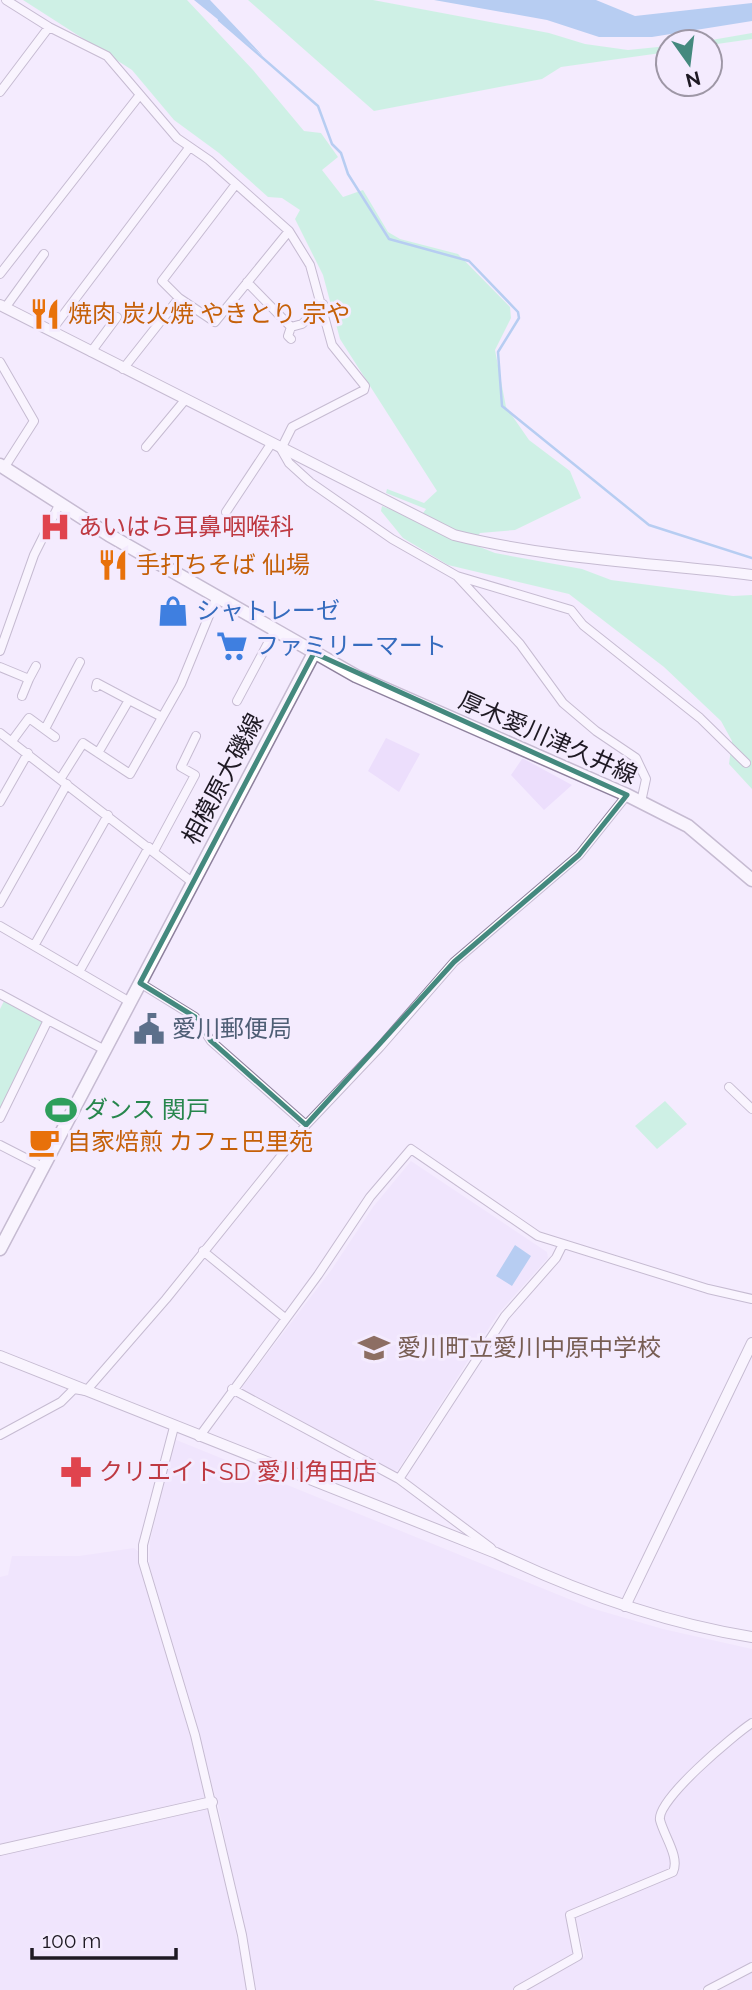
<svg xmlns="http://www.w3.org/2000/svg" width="752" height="1990" viewBox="0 0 752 1990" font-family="Raleway,'Noto Sans JP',sans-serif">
	<rect width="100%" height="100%" fill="#f4ebfe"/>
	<!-- built -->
	<path fill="#ecdefc" d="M386,738L420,754L399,792L368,771Z
		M522,759H524L572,785L544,810L511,775Z
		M411,1161L547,1252L548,1258L498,1314L398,1470L393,1471L243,1391L242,1387L332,1269L373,1207Z
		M174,1439L591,1608L663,1629L752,1649V1719L709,1750L658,1812L657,1819L672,1866L670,1870L565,1914L576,1950L574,1954L512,1990H256L218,1806L149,1564L150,1541Z
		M134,1548L139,1552L206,1794L203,1798L0,1844V1577L8,1575L12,1556H79Z
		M752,1727V1962L700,1990H525L585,1956L575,1916L675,1875L678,1863L663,1818L667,1807L714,1756Z
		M206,1809L210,1811L248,1990H0V1855Z
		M752,1969V1990H716L722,1987Z"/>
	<!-- green -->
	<path fill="#a1f7c7" d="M23,0H187L253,70L304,131L321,133L338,157L322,170L343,197L363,190L388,232L400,239L458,254L510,307L511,318L495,350L506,407L529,440L570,471L581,498L515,530L480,533L472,544L495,553L582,569L611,580L733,596L752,595V789L729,764L732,741L721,721L664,667L569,594L448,565L403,538L381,511L382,506L418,520L426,509L386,493L387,489L424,503L437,491L340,339L323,275L295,219L300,210L282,198L268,197L219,153L174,120L132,70Z
		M248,0H373L549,33L585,44L628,50L668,46V52L561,67L542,79L374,111Z
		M752,33V39L710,45V42H700Z
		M4,1001L43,1022L0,1112V1009Z
		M665,1101L687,1124L657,1149L635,1126Z"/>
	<!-- water -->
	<path fill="#6da9e4" d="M194,0H210L263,56Z
		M434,0H596L635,16L752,3V21L652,37H599L547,20Z
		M515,1245L531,1256L512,1286L496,1276Z"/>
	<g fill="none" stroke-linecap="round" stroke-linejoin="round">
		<!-- stream -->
		<path stroke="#6da9e4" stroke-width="2.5" d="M219,20L318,106L332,144L341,153L348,174L389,239L469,261L518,312L519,318L498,352L502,406L649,525L752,558"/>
		<defs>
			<path id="minor" d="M6,0L49,27L107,56L177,138L209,160L289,231L310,265L332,345L365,386L364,390L292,427L281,449L289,463L310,482L392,539L457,576L520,644L563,703L596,731L636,758L646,779L641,802
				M0,92L49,27
				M236,184L162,281L179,298L215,322L289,231
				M0,274L139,96
				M247,282L291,327
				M5,308L44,254
				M51,331L189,148
				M291,339L288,336L291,327L302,324L323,304
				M91,352L117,317
				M0,362L34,421L4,468
				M123,369L179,298
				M146,447L185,400
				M226,512L271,444
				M457,576L571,610L583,625L700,718L746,763
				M0,651L34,555L59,505
				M0,667L29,679L22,696
				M29,679L36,666
				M96,687L97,683L129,700
				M237,701L275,630
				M45,729L80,662
				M0,733L192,882
				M12,741L29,718L55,737
				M98,753L129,700L162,717
				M61,778L83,743L130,774L181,684L217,596
				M0,802L28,753
				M154,851L195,775L181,767L196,736
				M0,903L67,784
				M0,926L130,1002
				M34,946L108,815
				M79,972L149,847
				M0,994L48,1020L0,1118
				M48,1020L105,1050
				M729,1087L752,1109
				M306,1125L380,1047L454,962L579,855L627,795
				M0,1145L43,1167
				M203,1251L285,1318
				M232,1389L399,1479
				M174,1427L143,1545V1562L195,1735L242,1935L251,1990
				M0,1435L61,1402L74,1389L86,1391L166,1299L306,1125L211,1041L195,1017L140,983
				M199,1437L318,1275L370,1197L411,1149L538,1236L708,1289L752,1299
				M491,1548L399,1479L505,1316L556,1258L562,1246
				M518,1990L578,1956L570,1915L673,1872C680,1857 664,1836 660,1820C656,1800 734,1735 752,1723
				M708,1990L752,1967"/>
			<path id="tertiary" d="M0,305L454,535C549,559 654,563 752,575
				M0,1356L496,1553C578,1592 662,1623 752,1637
				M625,1606L752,1343
				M0,1850L212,1802"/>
			<path id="primary" d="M0,465L109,535L356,676L627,795L688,826L752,880
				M0,1249L314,653"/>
		</defs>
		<!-- minor casing -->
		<use href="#minor" stroke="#8e819d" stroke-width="10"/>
		<!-- tertiary casing -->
		<use href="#tertiary" stroke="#8e819d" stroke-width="12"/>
		<!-- primary casing -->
		<use href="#primary" stroke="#8e819d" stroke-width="15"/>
		<!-- minor -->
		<use href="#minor" stroke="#fff" stroke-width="8"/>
		<!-- tertiary -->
		<use href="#tertiary" stroke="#fff" stroke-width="10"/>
		<!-- primary -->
		<use href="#primary" stroke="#fff" stroke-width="12"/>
	</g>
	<!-- marked area -->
	<path d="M0 0H752V1990H0ZM314,653L627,795L579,855L454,962L306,1125L211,1041L195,1017L140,983Z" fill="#f4ebfe" fill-opacity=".55" fill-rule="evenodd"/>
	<path fill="none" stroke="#44897e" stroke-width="5" stroke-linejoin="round" d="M314,653L627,795L579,855L454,962L306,1125L211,1041L195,1017L140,983Z"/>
	<!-- icons -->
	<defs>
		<symbol id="restaurant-bare" viewBox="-9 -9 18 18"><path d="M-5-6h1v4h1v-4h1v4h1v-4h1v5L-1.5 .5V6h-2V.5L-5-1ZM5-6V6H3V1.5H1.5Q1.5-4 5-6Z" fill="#e8710a" stroke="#f4ebfe" stroke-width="2.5" paint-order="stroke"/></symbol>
		<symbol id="hospital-bare" viewBox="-9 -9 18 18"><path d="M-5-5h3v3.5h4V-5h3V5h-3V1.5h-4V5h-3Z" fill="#e0444e" stroke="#f4ebfe" stroke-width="2.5" paint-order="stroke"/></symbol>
		<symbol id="shop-bare" viewBox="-9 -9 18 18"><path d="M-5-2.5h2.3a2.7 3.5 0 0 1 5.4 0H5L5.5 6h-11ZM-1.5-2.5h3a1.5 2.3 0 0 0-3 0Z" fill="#3f7fe0" stroke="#f4ebfe" stroke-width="2.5" paint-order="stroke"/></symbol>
		<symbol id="supermarket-bare" viewBox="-9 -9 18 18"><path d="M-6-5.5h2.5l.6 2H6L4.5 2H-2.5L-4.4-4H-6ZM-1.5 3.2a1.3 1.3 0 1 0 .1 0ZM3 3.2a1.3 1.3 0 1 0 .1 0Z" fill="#3f7fe0" stroke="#f4ebfe" stroke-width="2.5" paint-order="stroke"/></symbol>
		<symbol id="civic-bare" viewBox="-9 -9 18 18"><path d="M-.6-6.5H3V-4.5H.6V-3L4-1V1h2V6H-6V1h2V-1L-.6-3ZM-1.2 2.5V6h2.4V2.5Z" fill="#5c6f8a" stroke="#f4ebfe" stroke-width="2.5" paint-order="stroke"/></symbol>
		<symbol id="stadium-bare" viewBox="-9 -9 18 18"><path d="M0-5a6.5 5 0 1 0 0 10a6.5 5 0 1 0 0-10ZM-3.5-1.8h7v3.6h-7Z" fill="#2e9e5b" stroke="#f4ebfe" stroke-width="2.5" paint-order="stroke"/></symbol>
		<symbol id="cafe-bare" viewBox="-9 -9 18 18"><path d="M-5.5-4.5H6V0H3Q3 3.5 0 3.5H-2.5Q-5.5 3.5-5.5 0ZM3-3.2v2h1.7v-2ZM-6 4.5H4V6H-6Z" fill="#e8710a" stroke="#f4ebfe" stroke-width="2.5" paint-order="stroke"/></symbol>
		<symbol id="school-bare" viewBox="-9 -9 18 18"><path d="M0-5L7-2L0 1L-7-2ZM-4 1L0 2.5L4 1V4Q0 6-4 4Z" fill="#8d6e63" stroke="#f4ebfe" stroke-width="2.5" paint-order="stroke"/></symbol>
		<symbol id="pharmacy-bare" viewBox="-9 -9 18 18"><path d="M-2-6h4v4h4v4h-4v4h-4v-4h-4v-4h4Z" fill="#e0444e" stroke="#f4ebfe" stroke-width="2.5" paint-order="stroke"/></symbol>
	</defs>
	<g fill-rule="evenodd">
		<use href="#restaurant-bare" x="23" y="292" width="44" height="44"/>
		<use href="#hospital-bare" x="33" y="505" width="44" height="44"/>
		<use href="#restaurant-bare" x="91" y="543" width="44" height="44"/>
		<use href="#shop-bare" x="151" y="589" width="44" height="44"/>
		<use href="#supermarket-bare" x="210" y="624" width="44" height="44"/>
		<use href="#civic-bare" x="127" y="1007" width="44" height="44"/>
		<use href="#stadium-bare" x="39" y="1088" width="44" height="44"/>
		<use href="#cafe-bare" x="22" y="1120" width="44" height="44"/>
		<use href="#school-bare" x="352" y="1326" width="44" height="44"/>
		<use href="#pharmacy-bare" x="54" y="1450" width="44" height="44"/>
	</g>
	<g text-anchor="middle" stroke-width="6" stroke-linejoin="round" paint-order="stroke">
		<!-- food labels -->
		<g font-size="24" fill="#c56008" stroke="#f4ebfe" text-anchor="start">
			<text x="68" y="322">焼肉 炭火焼 やきとり 宗や</text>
			<text x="136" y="573">手打ちそば 仙場</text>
			<text x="67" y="1150">自家焙煎 カフェ巴里苑</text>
		</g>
		<!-- health labels -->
		<g font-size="24" fill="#be3a42" stroke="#f4ebfe" text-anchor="start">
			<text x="78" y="535">あいはら耳鼻咽喉科</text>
			<text x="99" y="1480">クリエイトSD 愛川角田店</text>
		</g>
		<!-- shop labels -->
		<g font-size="24" fill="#366cbe" stroke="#f4ebfe" text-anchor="start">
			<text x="196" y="619">シャトレーゼ</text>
			<text x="255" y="654">ファミリーマート</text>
		</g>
		<!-- street labels -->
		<g font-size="24" fill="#1e1923" stroke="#f4ebfe">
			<text transform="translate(548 738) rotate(24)" y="8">厚木愛川津久井線</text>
			<text transform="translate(223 779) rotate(-62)" y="8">相模原大磯線</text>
		</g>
		<!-- service labels -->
		<g font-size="24" fill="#4e5e75" stroke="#f4ebfe" text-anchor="start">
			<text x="172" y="1037">愛川郵便局</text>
		</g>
		<!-- leisure labels -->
		<g font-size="24" fill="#27864d" stroke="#f4ebfe" text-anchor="start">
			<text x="84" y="1118">ダンス 関戸</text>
		</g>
		<!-- education labels -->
		<g font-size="24" fill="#785e54" stroke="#f4ebfe" text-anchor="start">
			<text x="397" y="1356">愛川町立愛川中原中学校</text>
		</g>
	</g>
	<!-- north arrow -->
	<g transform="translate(689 63) rotate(166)"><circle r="33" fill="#f4ebfe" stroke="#9e97a6" stroke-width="2"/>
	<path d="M0-5L12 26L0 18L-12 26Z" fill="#44897e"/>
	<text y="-10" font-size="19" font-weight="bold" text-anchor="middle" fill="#1e1923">N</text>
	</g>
	<!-- scale -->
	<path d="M32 1948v10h144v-10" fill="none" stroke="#1e1923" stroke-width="3.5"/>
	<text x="42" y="1948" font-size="21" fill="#1e1923" stroke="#f4ebfe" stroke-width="5" paint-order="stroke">100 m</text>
</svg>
